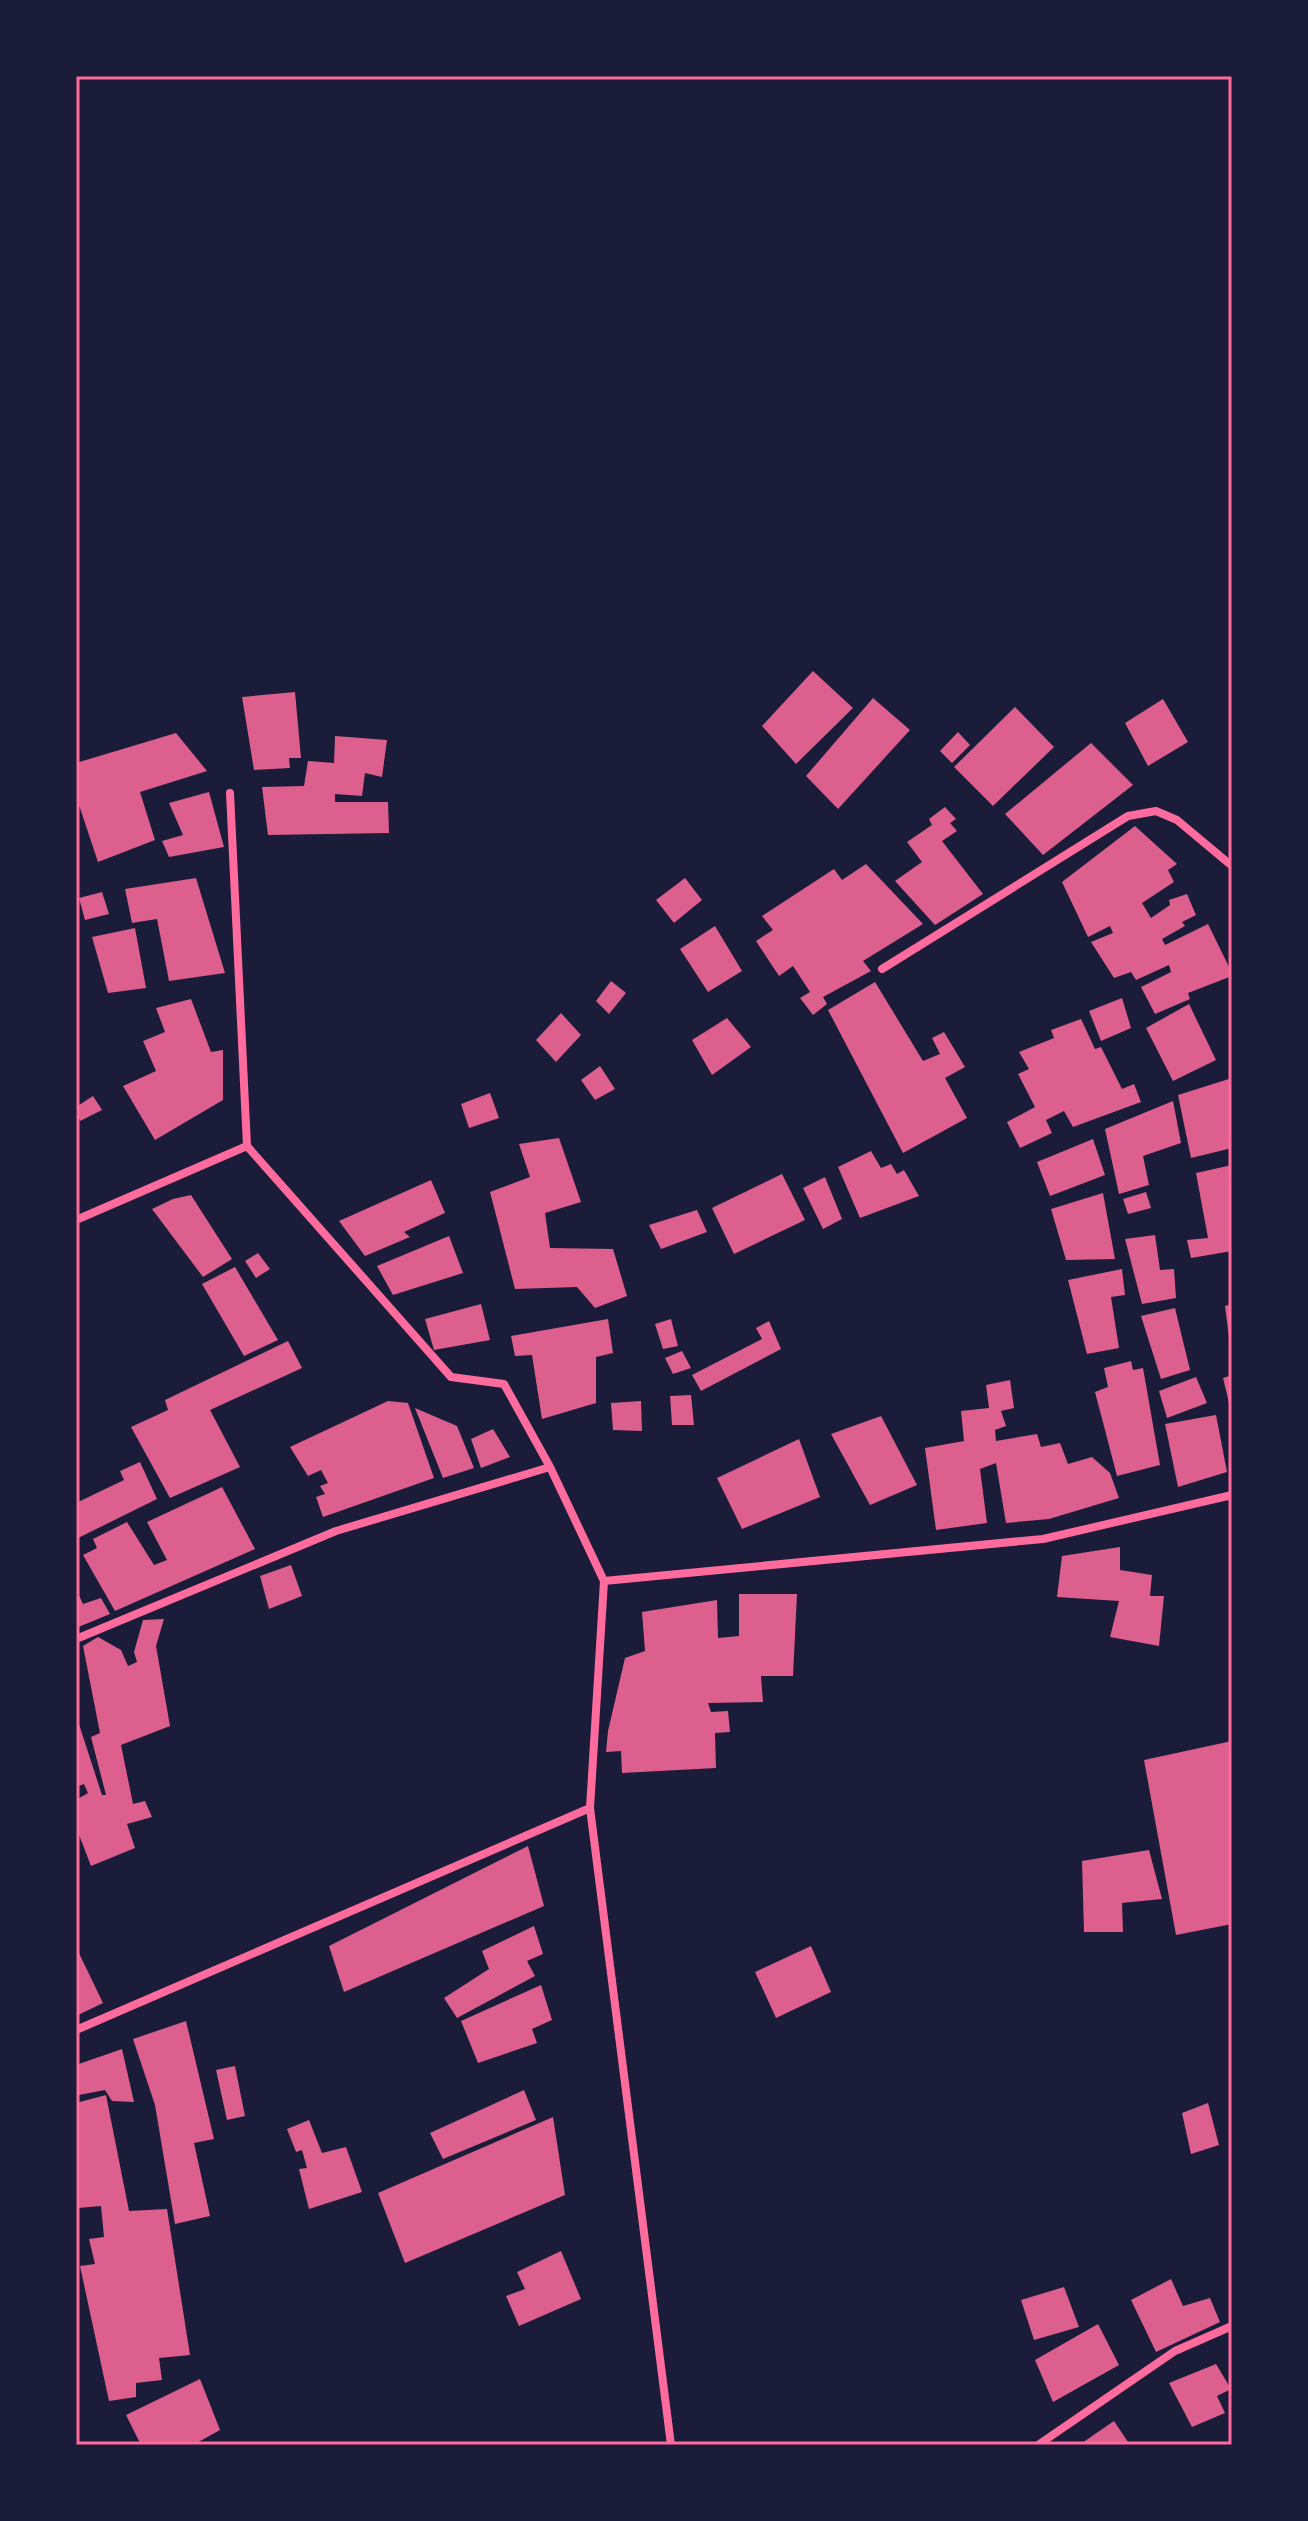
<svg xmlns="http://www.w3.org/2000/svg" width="1308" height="2521" viewBox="0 0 1308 2521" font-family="'Titillium Web',sans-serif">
	<rect width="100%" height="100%" fill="#1b1b3a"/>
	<!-- building -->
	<path fill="#dd5f8e" d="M813,671L853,708L796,764L762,726Z
		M295,692L301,758H289L290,768L254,770L242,697Z
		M873,698L910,730L838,809L806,776Z
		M1163,699L1188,742L1148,766L1125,723Z
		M1015,707L1054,747L993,806L954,767Z
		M958,732L970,745L952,763L940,751Z
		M176,733L207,771L140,792L155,840L98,862L76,796V763Z
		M335,736L387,740L382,777L365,773L362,796L335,794V802H388L389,833L268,835L262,787L304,786L308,761L334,763Z
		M1091,743L1133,785L1043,855L1005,814Z
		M209,792L224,847L169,857L162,841L183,835L169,803Z
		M945,807L956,819L950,823L957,831L942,841L983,894L935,925L895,881L922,862L907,842L932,825L929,819Z
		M1135,826L1177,864L1168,870L1174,882L1142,903L1151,918L1170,905L1169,900L1187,894L1196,915L1182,922L1185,926L1162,939L1165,945L1208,924L1232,973V976L1188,993L1190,999L1155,1014L1141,987L1171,972L1169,965L1136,980L1131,972L1114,978L1091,942L1113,933L1110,926L1088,937L1062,882Z
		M866,864L923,924L863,961L871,971L823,997L827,1004L813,1015L800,998L810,992L793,966L779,976L756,941L773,930L762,916L834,869L842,880Z
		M196,878L225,973L169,981L157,919L132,923L125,889Z
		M685,878L702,900L674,923L656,900Z
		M102,892L109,914L85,920L79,898Z
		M715,926L742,971L708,992L680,949Z
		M135,928L146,988L108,993L92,937Z
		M611,981L626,993L609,1014L596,1001Z
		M875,982L923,1061L940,1054L932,1038L944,1032L965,1067L945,1078L967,1118L903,1153L828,1010Z
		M1122,998L1131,1028L1101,1041L1089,1011Z
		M191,999L211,1052L223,1050V1100L155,1140L123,1086L156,1071L143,1041L165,1032L156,1008Z
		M1189,1004L1216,1060L1173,1081L1146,1028Z
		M561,1013L581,1035L556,1062L536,1040Z
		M727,1018L751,1047L712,1075L692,1040Z
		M1081,1019L1095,1049L1101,1047L1122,1089L1134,1084L1141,1102L1073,1127L1064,1111L1046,1120L1052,1133L1020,1148L1007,1122L1035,1107L1018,1074L1029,1069L1019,1052L1054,1038L1051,1030Z
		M600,1066L615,1089L595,1100L581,1080Z
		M1232,1078V1148L1191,1158L1178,1095Z
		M490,1093L499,1118L469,1128L461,1104Z
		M93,1096L102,1110L80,1121L76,1107Z
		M1173,1101L1181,1143L1143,1156L1149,1185L1119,1194L1105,1129Z
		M559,1138L581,1202L545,1213L550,1248L613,1249L627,1296L595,1308L577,1287L515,1289L490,1192L530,1177L519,1144Z
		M1093,1139L1105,1175L1050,1196L1037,1162Z
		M871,1151L881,1168L891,1164L897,1174L904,1170L919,1196L860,1218L838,1167Z
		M1232,1165V1251L1191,1258L1187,1240L1208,1238L1196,1173Z
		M782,1174L805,1220L734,1254L712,1208Z
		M825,1177L842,1219L823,1229L803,1188Z
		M431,1180L445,1213L404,1232L410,1237L365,1256L339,1221Z
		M1146,1192L1151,1208L1128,1214L1123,1199Z
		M1103,1193L1115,1259L1066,1260L1051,1209Z
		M191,1195L232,1259L203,1277L152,1209L173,1199Z
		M697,1210L707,1232L661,1249L649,1225Z
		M1155,1235L1160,1270L1174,1269L1176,1298L1142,1304L1125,1239Z
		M449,1236L463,1273L393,1295L377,1266Z
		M258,1253L270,1269L256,1278L245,1261Z
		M235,1267L278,1340L244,1356L202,1284Z
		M1122,1269L1125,1295L1111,1297L1119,1348L1087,1354L1068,1280Z
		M481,1304L490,1340L434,1350L425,1319Z
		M1232,1304V1345H1230L1225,1306Z
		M1175,1308L1190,1370L1161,1379L1141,1316Z
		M608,1319L613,1353L596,1357V1403L542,1419L532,1355L515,1356L511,1336Z
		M671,1319L678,1346L663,1349L655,1324Z
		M769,1321L781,1349L701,1391L692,1375L762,1339L756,1328Z
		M288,1341L302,1368L210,1410L240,1467L170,1498L131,1427L168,1410L165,1400Z
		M682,1351L691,1368L673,1374L665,1358Z
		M1131,1361L1133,1370L1143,1368L1160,1465L1117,1476L1095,1392L1108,1387L1104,1368Z
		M1232,1375V1411H1231L1223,1378Z
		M1196,1377L1207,1403L1167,1418L1159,1391Z
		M1010,1380L1014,1408L1001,1411L1006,1426L995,1430L996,1441L1037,1434L1041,1447L1060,1443L1068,1464L1092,1457L1110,1473L1119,1498L1049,1519L1006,1523L996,1463L980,1469L987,1523L936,1530L925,1448L964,1441L961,1411L989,1408L986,1385Z
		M691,1395L694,1425H672L670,1396Z
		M388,1401L408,1403L434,1478L323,1517L316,1497L325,1494L320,1486L328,1483L321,1470L308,1476L290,1447Z
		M641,1401L642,1431L613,1430L611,1403Z
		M415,1408L457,1426L474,1468L443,1478Z
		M1216,1415L1227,1472L1178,1487L1165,1424Z
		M881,1416L917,1485L870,1505L831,1434Z
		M493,1429L510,1457L481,1468L471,1439Z
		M799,1439L820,1497L742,1529L717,1478Z
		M140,1462L157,1499L76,1539V1503L124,1480L120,1471Z
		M222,1487L255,1549L115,1611L83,1555L97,1548L93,1539L127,1522L154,1565L167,1560L147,1522Z
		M1120,1547V1570L1152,1575L1150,1596H1164L1159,1646L1110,1637L1119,1601L1057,1597L1062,1556Z
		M291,1565L302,1596L269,1609L260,1576Z
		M76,1589L83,1604L101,1598L110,1614L76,1628Z
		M739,1594H797L793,1676H761L763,1702L708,1703L711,1712L728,1711L730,1732L715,1733L716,1768L622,1773L621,1751L606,1752L608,1731L625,1658L645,1651L642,1612L717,1600L718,1638L739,1636Z
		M164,1619L156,1646L170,1726L121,1745L133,1804L145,1801L152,1817L127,1824L135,1848L91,1866L76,1827V1800L88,1793L84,1784L76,1787V1715L102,1795H106L91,1737L100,1733L83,1646L98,1637L121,1650L128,1666L137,1662L134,1652L143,1620Z
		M1232,1741V1924L1176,1935L1144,1760Z
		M528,1846L544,1906L344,1992L329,1946Z
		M1149,1850L1162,1899L1122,1903L1123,1932H1084L1082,1861Z
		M534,1926L543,1954L527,1961L535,1976L457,2018L444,1998L489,1969L482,1951Z
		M811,1946L831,1992L776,2018L755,1972Z
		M76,1947L103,2003L76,2016Z
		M541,1985L552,2020L532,2029L537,2043L478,2063L461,2021Z
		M186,2021L214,2139L194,2143L210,2216L175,2224L155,2105L133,2039Z
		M122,2049L134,2102L112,2101L105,2090L79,2095L76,2065Z
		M235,2066L245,2116L227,2120L216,2070Z
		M524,2090L536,2120L443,2159L430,2133Z
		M106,2095L129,2211L167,2209L190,2355L159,2358L162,2380L136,2383V2397L109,2401L80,2266L95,2264L89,2239L104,2237L101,2206L78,2208L76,2203V2103Z
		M1208,2103L1219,2145L1191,2154L1182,2113Z
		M553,2117L565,2195L405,2263L378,2193Z
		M309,2120L322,2153L346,2147L362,2192L309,2209L299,2169L307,2168L302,2150L296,2152L287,2129Z
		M561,2251L581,2299L519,2326L506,2296L525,2289L517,2272Z
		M1171,2279L1183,2306L1210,2298L1220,2322L1156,2352L1131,2300Z
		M1064,2287L1079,2327L1034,2340L1021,2300Z
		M1098,2324L1119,2365L1053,2402L1035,2360Z
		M1216,2364L1231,2389L1217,2396L1225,2413L1192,2427L1169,2383Z
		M200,2379L220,2430L193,2445H141L126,2415Z
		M1114,2421L1130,2445H1083L1082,2443Z"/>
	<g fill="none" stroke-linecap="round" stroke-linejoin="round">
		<!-- minor -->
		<path stroke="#ff6b9d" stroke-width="8" d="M230,793L247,1146L451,1377L504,1384L550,1467L604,1581L590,1808L671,2445
			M882,969L1128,816L1156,811L1177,820L1232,866
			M76,1220L247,1146
			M604,1581L1043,1539L1232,1495
			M76,1639L336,1531L550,1467
			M76,2030L590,1808
			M1038,2445L1175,2351L1232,2326"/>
	</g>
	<!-- border -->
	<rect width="1308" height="2521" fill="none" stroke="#1b1b3a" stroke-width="156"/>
	<rect x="78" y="78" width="1152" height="2365" fill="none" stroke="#ff6b9d" stroke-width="3"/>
</svg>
